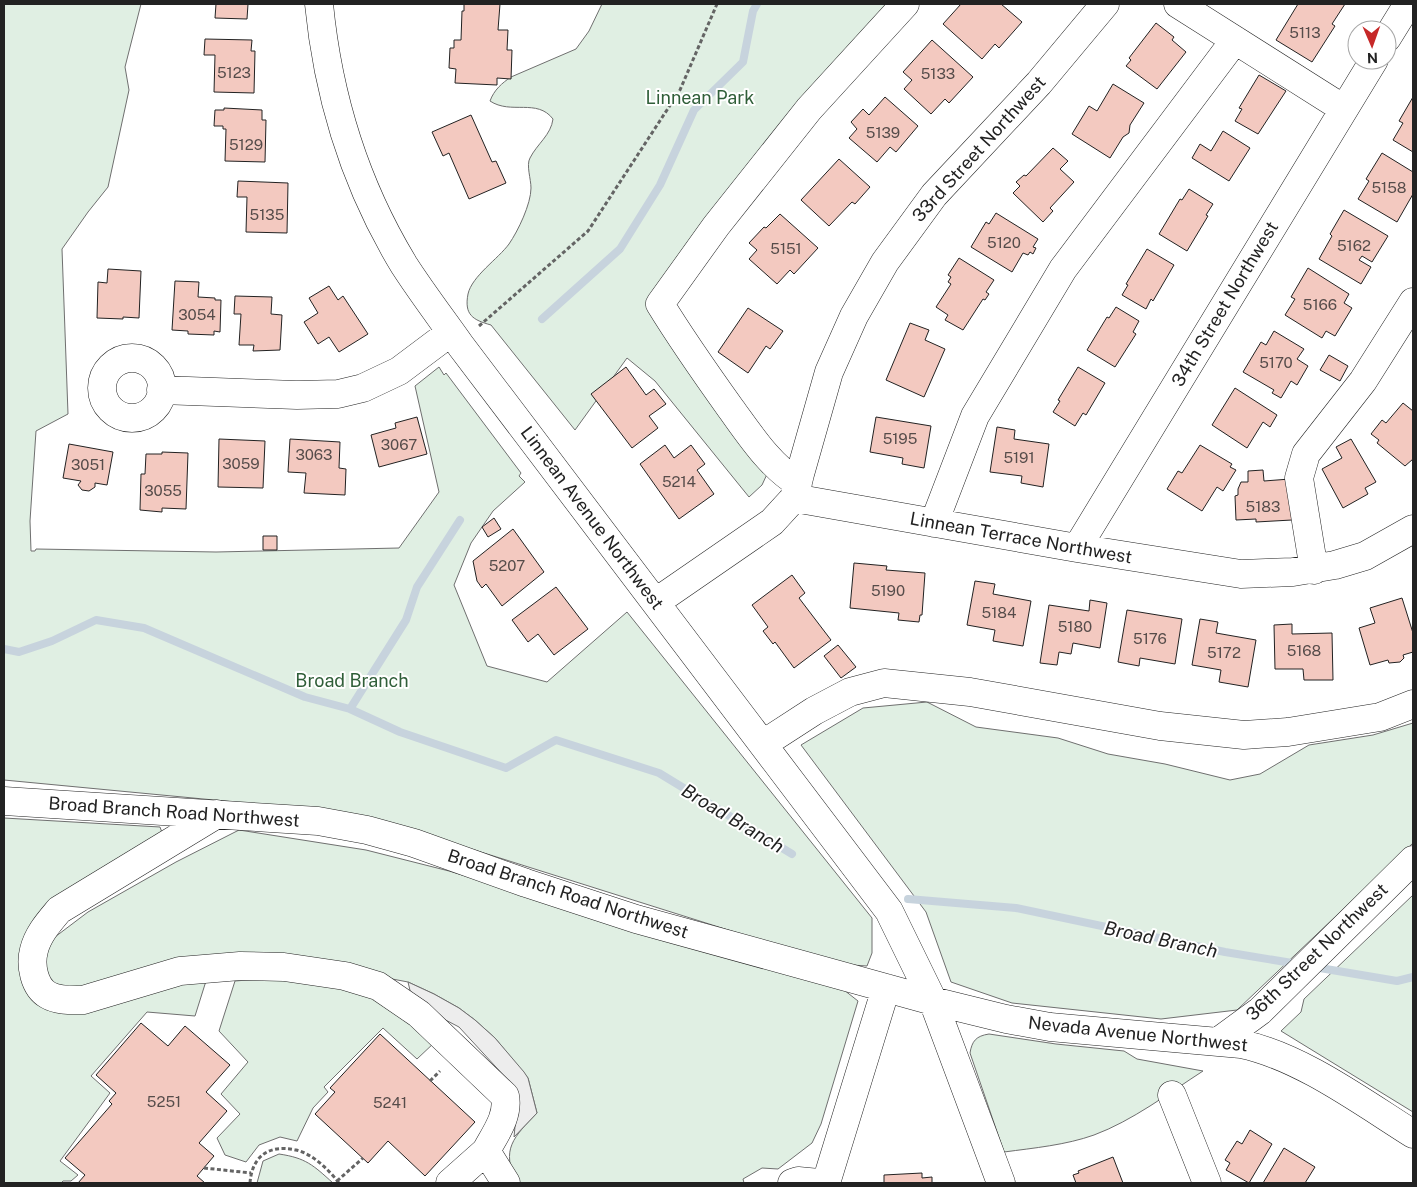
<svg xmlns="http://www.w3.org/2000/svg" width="1417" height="1187" viewBox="0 0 1417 1187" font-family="'Public Sans',sans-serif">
	<rect width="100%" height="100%" fill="#fff"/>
	<!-- green -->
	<path fill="#e0efe3" stroke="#6f6f6f" d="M4,4H141L125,67L129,90L108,187L88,212L62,249L68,414L36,431L30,521L31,551H35L36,549L216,552L399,548L439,492L415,386L439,367L444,375L446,373L521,473L519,476L525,482L493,511L471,543L454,585L487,666L547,682L627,612L872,918V953L867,966L836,964L411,830L235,802L4,780Z
		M602,4H898L659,313L768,472L762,485L749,497L655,381L627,358L575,430L491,325C473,320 464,315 468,294C472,276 498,259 509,244C518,231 531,204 531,188C531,179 526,165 530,158C537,144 551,135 553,119C537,98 511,115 490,101C494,90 502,83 511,77L576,49L589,31Z
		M927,702L976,727L1058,738L1108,754L1165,764L1230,780L1260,774L1309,745L1373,735L1413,723V843L1237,1010L1161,1019L1012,1003L951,982L926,912L801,745L863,708Z
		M4,818L160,827L164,838L49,908L37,997L180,980L206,981L195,1016L147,1012L91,1076L110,1093L60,1161L78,1175L71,1181H63L61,1183H4Z
		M239,830L366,850L449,871L844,990L858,1001L821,1124L812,1143L778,1169L762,1168L743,1179L744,1183H517C500,1149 514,1137 537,1113L528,1078L495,1038L475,1020L459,1008L434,994L408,982L266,955L69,993L42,976L47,943L88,912L176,862Z
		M1413,895V1112L1281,1031L1301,1012L1304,999Z
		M272,978L355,987L390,1006L435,1042L417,1059L383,1028L324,1087L328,1092L313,1108L297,1141L280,1137L259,1145L246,1162L225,1155L217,1138L240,1114L221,1094L248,1062L219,1031L235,981Z
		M989,1034L1056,1044L1124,1051L1137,1059L1203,1071C1169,1093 1132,1121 1094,1135C1066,1145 1034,1148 1004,1152L970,1053C972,1041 976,1036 989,1034Z
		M279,1154C306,1158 313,1165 333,1183H257L263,1161Z"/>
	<!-- parking -->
	<path fill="#ededed" stroke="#6f6f6f" d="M408,982L434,994L459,1008L475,1020L495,1038L524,1072L528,1078L537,1113L514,1137L516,1116L507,1079L459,1027L413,1003Z"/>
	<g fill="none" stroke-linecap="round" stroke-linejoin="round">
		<!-- stream -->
		<path stroke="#c7d3dd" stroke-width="8" d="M542,319L620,249L660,185L694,110L743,62L753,11L757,4
			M4,649L19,652L52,641L96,620L144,628L305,697L350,709L400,732L506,768L556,740L659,773L792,854
			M350,709L406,620L417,587L460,520
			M908,899L1016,908L1225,952L1298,964
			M1314,967L1397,981L1413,977"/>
	</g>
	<!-- building -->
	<path fill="#f3c9c0" stroke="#222" d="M216,4H248L247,19L215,18Z
		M464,4H500L498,30H508L507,50H512L511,79L497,78V85L455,83L456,69L449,68L450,48H454V40H461L462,11H464Z
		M961,4H1001L1022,22L999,48L995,44L982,59L943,24Z
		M1298,4H1345L1332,24L1335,26L1312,62L1276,40Z
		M1156,23L1174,37L1172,40L1186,52L1157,89L1126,66L1131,60L1129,58Z
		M205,39L252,40L251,51H255L254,93L214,92L215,55H204Z
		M932,40L973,77L949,103L945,99L931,114L904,89L912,80L903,72Z
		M1259,75L1286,91L1258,134L1235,121L1242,109L1239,108Z
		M1113,84L1144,103L1130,125L1129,133L1123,137L1110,158L1072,134L1089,106L1097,111Z
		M885,97L918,126L896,152L890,147L877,162L849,138L857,129L851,122L863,109L869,115Z
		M1413,97V152L1393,140L1403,123L1399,121Z
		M224,108L262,110V120H266L265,162L225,161L226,129H223V126H214L215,110H224Z
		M471,115L492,162L496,161L506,183L469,199L449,153L443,156L432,132Z
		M1223,131L1250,148L1229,181L1192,158L1200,144L1211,151Z
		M1053,148L1068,161L1060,169L1074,182L1050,208L1053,211L1043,222L1013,193L1020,186L1016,182L1024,175L1026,176Z
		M1382,153L1413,172V194L1397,222L1358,199L1369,181L1366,179Z
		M839,159L870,187L855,204L852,202L829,226L801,200Z
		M238,181L288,183L287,233L246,232L247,197H237Z
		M1189,189L1213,204L1206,215L1208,216L1187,251L1159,234L1180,199L1182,200Z
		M1344,210L1388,236L1372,262L1362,256L1359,260L1371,267L1361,284L1319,259L1332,236L1330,234Z
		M996,213L1038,239L1033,247L1036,248L1033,254L1030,252L1028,255L1023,253L1012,272L971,247L986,222L989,224Z
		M780,214L818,248L794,274L790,270L777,284L749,259L757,250L749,243L764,227L766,228Z
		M1147,249L1174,265L1153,301L1151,299L1146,309L1122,295L1128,285L1126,284Z
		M959,258L994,280L986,292L989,294L985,300L983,299L963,330L945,320L948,315L936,307L951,284L948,282L951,277L948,275Z
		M1308,268L1349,294L1344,303L1352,308L1335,336L1326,331L1322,338L1285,315L1295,299L1291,297Z
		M108,269L141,271L139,318L123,317V319L97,318L98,282L107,283Z
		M175,281L199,282L198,297L215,298V300H221L220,332L214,331V335L188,334V331L172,330Z
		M329,286L338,300L343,296L368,334L339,352L329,337L318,344L304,322L318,313L309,298Z
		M235,296L272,297L271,314L282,315L280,350L253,351L254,345H239L241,314H234Z
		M1116,307L1139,321L1133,332L1136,334L1115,367L1087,350L1107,317L1109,318Z
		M748,308L783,331L770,349L766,346L748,373L718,352Z
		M910,323L929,330L925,340L945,349L924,397L886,380Z
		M1274,331L1304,349L1297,359L1308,366L1297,385L1291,381L1281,398L1272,393L1274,390L1243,372L1261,342L1266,345Z
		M1329,355L1348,366L1340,381L1320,370Z
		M626,367L646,395L654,389L666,404L649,416L658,428L632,448L591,394Z
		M1078,367L1105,383L1086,415L1083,413L1075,426L1053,412L1060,401L1058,400Z
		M1235,388L1277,415L1270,427L1263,422L1247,448L1212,425Z
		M1403,403L1413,411V459L1405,466L1377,443L1379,440L1371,434L1382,420L1386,423Z
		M417,417L427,454L379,467L371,435L396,428L395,423Z
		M876,417L931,426L924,468L902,464L903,458L870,452Z
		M997,427L1015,430L1014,439L1049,444L1043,487L1021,483L1022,476L990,472Z
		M219,439L265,441L263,488L218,487Z
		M290,439L340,442L339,468L346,469L345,495L304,493L306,473L288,472Z
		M1351,439L1376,482L1365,488L1368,494L1343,508L1322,469L1342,458L1336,447Z
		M69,444L113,452L107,485L95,483V487L89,491L82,490L78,485L81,481L63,478Z
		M665,445L674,458L691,445L705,464L697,470L714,494L679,519L640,464Z
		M1200,445L1232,464L1230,467L1236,470L1223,491L1217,487L1202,511L1167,489L1178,471L1182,473Z
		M162,452L188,453L186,509L162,508V512L140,510L141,474H145L146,454H162Z
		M1263,470L1264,481L1290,479L1292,520L1256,522V519L1236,520L1235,496L1238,495V489L1241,482H1248V471Z
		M494,518L501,529L488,537L482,527Z
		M513,529L544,572L502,606L486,584L482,588L477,581L473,561Z
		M263,536H277V550H263Z
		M854,563L887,566L886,570L925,573L922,615H920L919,622L898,620L899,613L850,608Z
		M792,575L805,593L799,598L831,640L794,668L775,642L773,644L763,631L768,627L752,605Z
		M975,581L995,584L993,594L1031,601L1023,646L993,641L995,630L967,625Z
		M556,587L588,629L554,655L538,634L528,642L512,620Z
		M1402,598L1413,633V652L1403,655L1404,658L1400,662L1389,663L1388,660L1370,665L1359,628L1375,623L1370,608Z
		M1090,600L1107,603L1100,648L1073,643L1071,654L1059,652L1057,665L1040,663L1049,605L1089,611Z
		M1127,610L1182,619L1175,664L1140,658L1139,666L1118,662Z
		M1200,619L1218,622L1216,633L1256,640L1248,687L1219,682L1221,670L1192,665Z
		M1292,624V634L1332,633L1333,680H1304L1303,669H1275L1274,625Z
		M838,645L856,667L841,678L824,656Z
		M141,1023L168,1046L185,1026L230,1065L206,1092L227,1111L199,1143L214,1156L197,1176L205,1183H78L85,1175L65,1158L112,1104L109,1101L116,1093L96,1075Z
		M380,1034L475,1122L425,1176L388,1141L368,1163L315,1114L335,1092L330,1088Z
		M1250,1130L1272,1144L1249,1183L1226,1170L1230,1163L1225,1160L1237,1141L1242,1144Z
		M1284,1148L1315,1167L1305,1183H1263Z
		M1113,1157L1123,1183H1076L1073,1175L1079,1173L1078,1171Z
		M922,1173V1178L932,1177V1183H884V1175Z"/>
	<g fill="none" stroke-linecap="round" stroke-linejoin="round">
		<defs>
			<path id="minor" d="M319,4C328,96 356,186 404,265C422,293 442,319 461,346L889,911L933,1001L1001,1183
				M1178,4L1344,109
				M1387,38L1408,4
				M102 388a30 30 0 1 1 60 0a30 30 0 1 1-60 0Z
				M161,390L297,395L338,394L363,388L399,371L451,332
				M798,483C770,466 750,435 731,409C706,374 682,340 660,304L716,226L809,109L905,4
				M794,498L800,474L829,372L854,316L885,262L934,195L1039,83L1105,4
				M934,523L975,416L1063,269L1235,40
				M1077,548L1374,60
				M1314,570L1299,478L1306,454L1363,381L1413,302
				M656,602L772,522L794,498L1077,548L1241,574L1293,572L1335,565L1365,556L1413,529
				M763,744L814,711L850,692L884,683L970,692L1160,726L1244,735L1288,732L1380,717L1413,704
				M4,801L318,821L367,830L414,843L526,883L636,919L933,1001L1006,1019L1050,1027L1241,1044C1300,1056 1362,1102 1413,1134
				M217,814L59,910C49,922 38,934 34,950C30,965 34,987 48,995C58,1001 72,1000 83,1000L180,971L240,966L284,967L345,976L378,986L419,1014L505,1096C509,1116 495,1134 486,1151
				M1219,1041L1260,1011L1413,860
				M1172,1095L1207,1183
				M450,1183L486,1151L506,1183
				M792,1183L798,1181L819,1183
				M826,1183L886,988"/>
		</defs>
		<!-- minor casing -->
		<use href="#minor" stroke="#222" stroke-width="29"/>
		<!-- path -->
		<path stroke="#646464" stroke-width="3" stroke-dasharray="4 2.5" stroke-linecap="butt" d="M479,326L588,231L680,90L717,4
			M430,1081L440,1071
			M204,1168L251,1173
			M337,1181L363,1158
			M250,1183C252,1156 269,1144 296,1150C313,1154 329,1170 339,1183"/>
		<!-- minor -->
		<use href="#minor" stroke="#fff" stroke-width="28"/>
	</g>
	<g text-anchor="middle" stroke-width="4" stroke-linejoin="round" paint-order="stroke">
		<!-- number labels -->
		<g font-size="15" fill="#564c4a">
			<text x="1305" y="38">5113</text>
			<text x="234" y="78">5123</text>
			<text x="938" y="79">5133</text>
			<text x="883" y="138">5139</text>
			<text x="246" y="150">5129</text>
			<text x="1389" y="193">5158</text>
			<text x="267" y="220">5135</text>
			<text x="1004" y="248">5120</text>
			<text x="1354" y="251">5162</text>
			<text x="786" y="254">5151</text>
			<text x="1320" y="310">5166</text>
			<text x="197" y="320">3054</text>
			<text x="1276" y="368">5170</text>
			<text x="900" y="444">5195</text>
			<text x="399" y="450">3067</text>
			<text x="314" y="460">3063</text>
			<text x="1019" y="463">5191</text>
			<text x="241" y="469">3059</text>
			<text x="88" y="470">3051</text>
			<text x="679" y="487">5214</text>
			<text x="163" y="496">3055</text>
			<text x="1263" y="512">5183</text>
			<text x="507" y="571">5207</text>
			<text x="888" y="596">5190</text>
			<text x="999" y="618">5184</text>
			<text x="1075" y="632">5180</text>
			<text x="1150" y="644">5176</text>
			<text x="1304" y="656">5168</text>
			<text x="1224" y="658">5172</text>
			<text x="164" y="1107">5251</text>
			<text x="390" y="1108">5241</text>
		</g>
		<!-- park labels -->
		<g font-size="18" fill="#2f5e38" stroke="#fff">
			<text x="700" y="104">Linnean Park</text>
			<text x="352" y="687">Broad Branch</text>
		</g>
		<!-- street labels -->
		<g font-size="18" fill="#222" stroke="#fff">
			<text transform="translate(979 149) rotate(-48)" y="6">33rd Street Northwest</text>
			<text transform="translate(1225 304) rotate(-59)" y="6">34th Street Northwest</text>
			<text transform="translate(592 518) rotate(53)" y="6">Linnean Avenue Northwest</text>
			<text transform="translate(1021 538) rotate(10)" y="6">Linnean Terrace Northwest</text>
			<text transform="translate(174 812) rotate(4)" y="6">Broad Branch Road Northwest</text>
			<text transform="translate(568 894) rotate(18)" y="6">Broad Branch Road Northwest</text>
			<text transform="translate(1317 952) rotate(-44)" y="6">36th Street Northwest</text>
			<text transform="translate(1138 1034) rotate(6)" y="6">Nevada Avenue Northwest</text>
		</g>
		<!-- water labels -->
		<g font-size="19" font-style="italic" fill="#222" stroke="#fff">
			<text transform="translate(733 818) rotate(31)" y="7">Broad Branch</text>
			<text transform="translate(1161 939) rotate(12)" y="7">Broad Branch</text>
		</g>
	</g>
	<!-- border -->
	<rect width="1417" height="1187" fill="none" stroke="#222222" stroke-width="10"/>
	<!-- north arrow -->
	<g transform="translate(1372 45) rotate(178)"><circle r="24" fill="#ffffff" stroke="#a7a7a7"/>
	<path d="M0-4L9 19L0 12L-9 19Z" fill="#c62828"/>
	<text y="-8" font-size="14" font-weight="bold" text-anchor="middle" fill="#222222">N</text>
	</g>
</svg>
